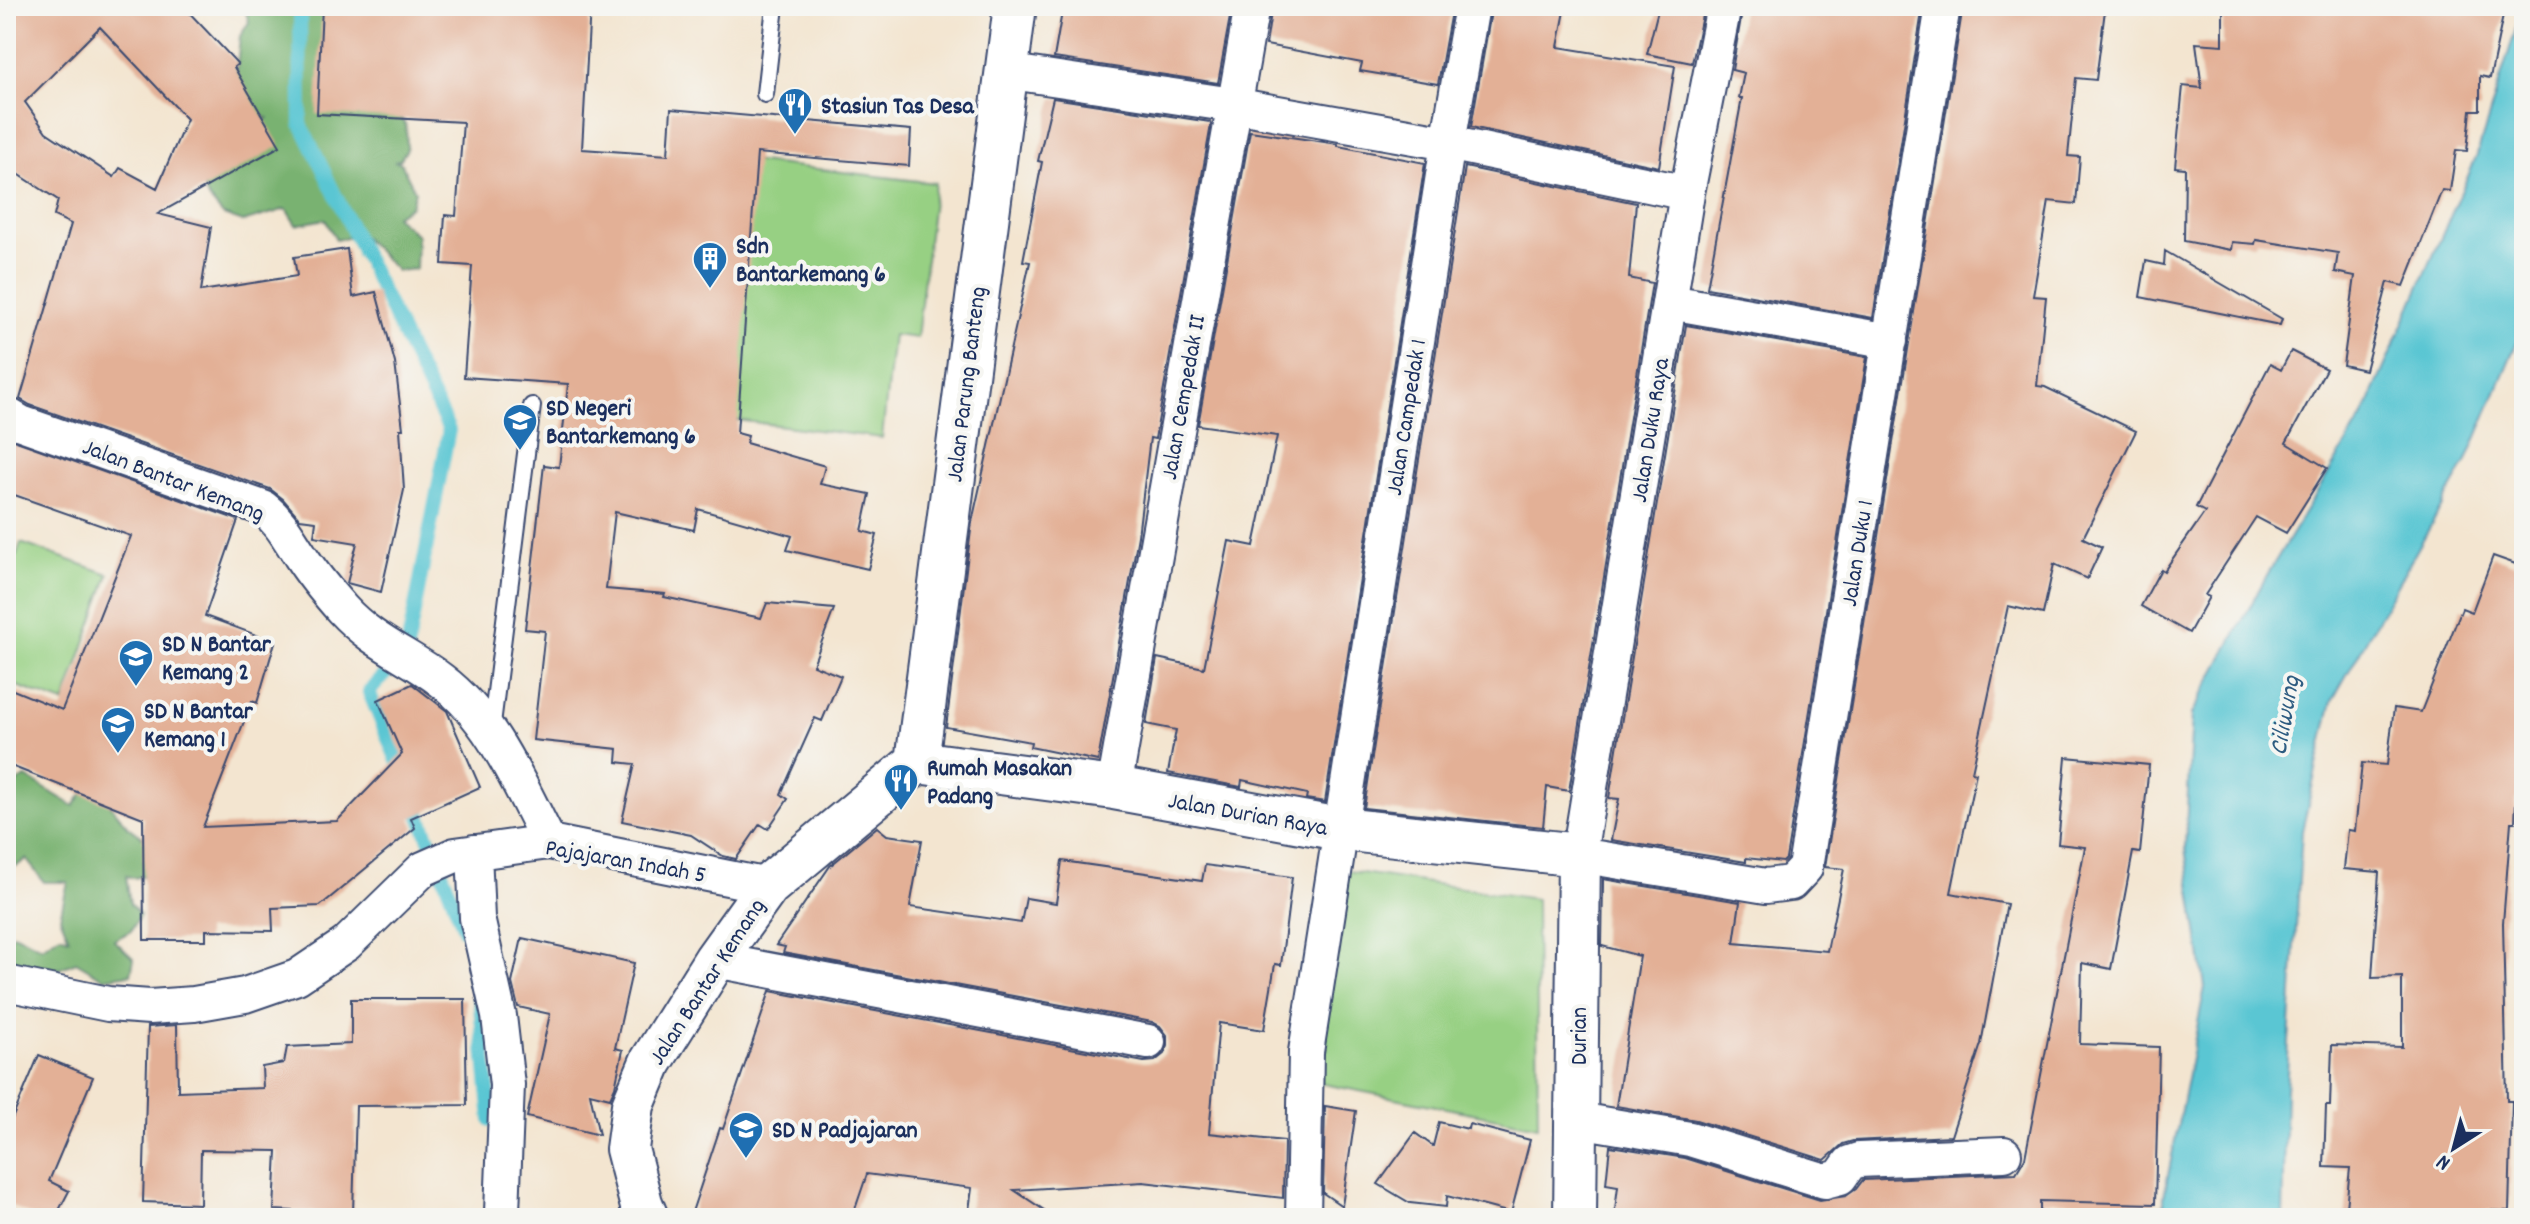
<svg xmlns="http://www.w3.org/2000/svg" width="2530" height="1224" viewBox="0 0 2530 1224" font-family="Dekko,sans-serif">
	<rect width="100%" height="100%" fill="#f6f6f2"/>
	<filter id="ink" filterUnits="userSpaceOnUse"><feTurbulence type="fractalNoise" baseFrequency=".0125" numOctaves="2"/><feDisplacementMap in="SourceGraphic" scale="16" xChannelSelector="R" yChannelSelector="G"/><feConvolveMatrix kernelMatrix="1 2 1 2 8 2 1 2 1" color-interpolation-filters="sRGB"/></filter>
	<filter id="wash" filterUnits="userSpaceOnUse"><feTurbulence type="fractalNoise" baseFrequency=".006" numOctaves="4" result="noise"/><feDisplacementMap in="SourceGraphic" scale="32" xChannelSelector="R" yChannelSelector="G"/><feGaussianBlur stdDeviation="1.8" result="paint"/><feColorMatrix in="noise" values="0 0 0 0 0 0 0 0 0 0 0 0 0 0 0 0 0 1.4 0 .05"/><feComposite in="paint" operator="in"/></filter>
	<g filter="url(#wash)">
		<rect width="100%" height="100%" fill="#f3e5d0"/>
		<!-- green -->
		<path fill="#97d083" stroke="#598070" stroke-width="2" d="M674,152L935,183L917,338L893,335L882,438L645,409Z
			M21,543L109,574L64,703L6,682V587Z
			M1342,870L1536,899L1538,1126L1318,1083Z"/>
		<!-- forest -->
		<path fill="#79b271" stroke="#4a7068" stroke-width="2" d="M244,6H333L378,89L406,125L407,149L400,160L394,161L401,163L415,191L411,206L395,216L417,235L416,269L397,271L360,234L336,240L325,219L296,225L286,209L243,222L223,215L207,196L199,175L205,153L268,118L253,115L234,96L240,36L249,22Z
			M26,777L74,806L88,785L95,786L128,827L153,844L154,874L134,878L126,876L130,904L140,915L131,931L114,940L134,959L131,974L103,978L76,962L26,982L6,963V937L14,934L42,947L60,935L69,938L60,917L68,882H44L26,859L17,866L6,865V787Z"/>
		<!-- water -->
		<path fill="#5ac6d3" stroke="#3a7a98" stroke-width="2" d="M2523,6L2524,325L2466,463L2332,701L2302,831L2286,1090L2283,1218H2164V1196L2205,987L2185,848L2192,714L2267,575L2362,418L2476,158Z"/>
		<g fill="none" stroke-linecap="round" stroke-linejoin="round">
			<!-- stream -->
			<path stroke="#5ac6d3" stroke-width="14" d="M300,6L301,124L449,430L407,649L369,692L403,775
				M413,798L465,931
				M479,994L491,1120"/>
		</g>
		<g id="blocks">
			<!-- building -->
			<path fill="#e3b096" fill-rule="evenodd" d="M6,6H183L238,64L234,67L280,146L158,214L211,227L201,291L297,276L294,257L347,249L353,297L376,292L395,363L403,429H400L404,490L381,592L347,583L357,543L314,536L316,521L300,519L283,499L270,489L30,405L20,399L71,224L54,216L58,200L6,166ZM100,27L187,119L157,188L120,168L114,177L46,132L25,102Z
				M322,6H590L582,149L668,155L671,109L911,130L909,166L757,153L737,433L748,436L746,443L825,466L820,484L870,494L862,531L877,535L868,569L787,550L792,536L698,509L694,530L615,512L606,589L665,594L664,597L761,618L767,603L834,609L813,665L841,676L822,721L815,718L781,794L788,799L768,829L760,824L736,859L723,856L691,835L622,821L635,764L617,762L618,749L533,740L545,631L525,629L544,465L559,467L568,384L464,377L472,266L442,264L445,215L456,216L463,122L317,114Z
				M1063,6H1232L1218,83L1054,58Z
				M1272,6H1452L1438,84L1360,71L1362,63L1266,45Z
				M1492,6H1566L1558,47L1675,66L1659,167L1471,127Z
				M1659,6H1704L1692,63L1647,54Z
				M1743,6H1923L1873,318L1707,288L1742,98H1739L1744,73L1732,70Z
				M1963,6H2076L2105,10L2096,80L2076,78L2068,156L2080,157L2076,204L2049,201L2033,296L2046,297L2037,386L2045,387L2136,431L2083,538L2102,547L2087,579L2054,564L2043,614L2008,606L1972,772L1976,773L1951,893L2007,904L1981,1044L1951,1136L1853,1141L1843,1144L1825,1160L1696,1120L1616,1106L1640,956L1602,946L1603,883V879L1740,902L1734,943L1827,951L1844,869L1825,867Z
				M2223,6H2505L2490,78L2480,76V110H2471L2467,151L2456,150L2450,191L2442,190L2404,286L2388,282L2365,370L2343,365L2355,276L2335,272L2338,253L2256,240L2255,244L2232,242L2231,250L2184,241L2185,168L2175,167L2183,86L2202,88L2196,43L2223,45Z
				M1053,98L1210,122L1211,125L1155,439L1150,438L1138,536L1098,761L1030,747L1031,742L946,727L972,522L1030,262L1023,261L1042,162L1038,161Z
				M1250,131L1338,144V146L1425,163L1325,802L1306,799L1307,794L1242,780L1241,787L1168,773L1176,730L1146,724L1157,658L1204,668L1229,541L1254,546L1277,436L1198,425Z
				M1465,167L1636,203L1629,278L1652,283L1569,791L1547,787L1543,827L1364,808Z
				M2165,251L2282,319L2280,325L2140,297L2146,261L2164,265Z
				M1686,325L1867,357L1786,859L1783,862L1746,858V862L1611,840L1619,799L1609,798Z
				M2291,351L2326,369L2286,443L2327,468L2286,533L2256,517L2205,595L2209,597L2189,633L2141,606L2161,569L2164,571L2205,512L2196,507L2270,364L2281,370Z
				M8,438L238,520L205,616L275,642L257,703L252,701L203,827L337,821L402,754L378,700L412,684L447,711L480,787L411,818L415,828L320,906L272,908L273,931L206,930V940H144L143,818L6,764V687L62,710L131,536L6,492Z
				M2493,556L2524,567V769L2516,802L2515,822H2511L2503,923L2507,1101H2512L2509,1211L2471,1210V1218H2345L2350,1168L2324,1167L2326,1106H2330L2332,1045L2402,1047V977L2372,978L2379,872L2344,869L2348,830L2355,831L2362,763L2387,765L2394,708L2421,712L2462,608L2472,612Z
				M2066,757L2149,765L2140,853L2133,852L2111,969L2082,963L2080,1044L2159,1047L2155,1204L2040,1201V1218H1614L1618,1186L1606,1184L1610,1146L1685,1158L1820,1200L1846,1196L1856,1189L1863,1180L2016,1173L2025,1158L2085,847L2058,844Z
				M877,827L887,835L922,840L910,907L1021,923L1026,898L1056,903L1062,861L1202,881L1205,865L1292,877L1281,965L1275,964L1264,1030L1219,1023L1209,1133L1284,1141L1283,1198L1143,1182L1014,1190L1056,1218H968L972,1188L867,1174L852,1218H690L720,1128L723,1129L770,991L1144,1062L1155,1061L1164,1054L1167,1046V1035L1160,1026L1152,1022L783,953L785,947L776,945L830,866Z
				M522,938L634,963L615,1048L623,1050L615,1087L610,1098L590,1093L599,1135L527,1117L550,1014L518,1007L512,983Z
				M351,999H465L467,1105L356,1106L353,1214L274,1210L277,1151L201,1150L200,1204L143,1202L148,1027L177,1025L178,1091L263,1088L262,1067L284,1063L287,1047L351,1044Z
				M39,1055L93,1077L49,1181L69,1191L55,1218H36L6,1203V1133Z
				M1325,1106L1356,1111L1342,1206L1323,1193Z
				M1439,1122L1468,1129L1469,1124L1530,1140L1511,1213L1447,1196L1446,1207L1410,1203L1378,1184L1415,1133L1433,1146Z"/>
		</g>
	</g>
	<g filter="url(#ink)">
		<use href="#blocks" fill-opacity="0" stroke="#3b4a6f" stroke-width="2"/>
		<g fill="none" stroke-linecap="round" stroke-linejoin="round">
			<defs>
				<path id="service" d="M765,94L775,6
					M491,732L532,406"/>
				<path id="minor" d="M1724,6L1687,193L1579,855L1766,886L1791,883L1805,868L1943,6
					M1005,71L1233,105L1448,143L1687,193
					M1670,302L1890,341
					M6,414L21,423L263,508C281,522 288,537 300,555C312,574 327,592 342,609C373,643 407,654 441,680C494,720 519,785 549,842
					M1114,788L1252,6
					M474,852L477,918L499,1016L507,1085L502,1212
					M715,960L1148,1042
					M6,983L108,1004L150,1007L194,1004L245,995L297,977L346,944L423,869L455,855L549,842L768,886
					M1578,1120L1690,1139L1825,1181L1840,1177L1850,1163L1859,1160L2004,1154
					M1303,1218L1306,1052L1448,143L1472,6"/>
				<path id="tertiary" d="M917,762L1114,788L1340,829L1579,855L1575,1218
					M917,762L1015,6
					M647,1218L641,1203L627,1149L633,1105L651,1062L715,960L768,886L917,762"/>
			</defs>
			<!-- service casing -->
			<use href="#service" stroke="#3b4a6f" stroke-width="20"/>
			<!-- minor casing -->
			<use href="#minor" stroke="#3b4a6f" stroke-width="38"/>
			<!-- tertiary casing -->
			<use href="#tertiary" stroke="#3b4a6f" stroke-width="46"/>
			<!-- service -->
			<use href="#service" stroke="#fff" stroke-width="16"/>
			<!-- minor -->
			<use href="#minor" stroke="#fff" stroke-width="34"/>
			<!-- tertiary -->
			<use href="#tertiary" stroke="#fff" stroke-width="42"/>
		</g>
	</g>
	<!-- icons -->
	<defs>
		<symbol id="restaurant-pin" viewBox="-11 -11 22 30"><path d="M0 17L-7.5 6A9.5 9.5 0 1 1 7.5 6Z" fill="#1f6fb2" stroke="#f6f6f2"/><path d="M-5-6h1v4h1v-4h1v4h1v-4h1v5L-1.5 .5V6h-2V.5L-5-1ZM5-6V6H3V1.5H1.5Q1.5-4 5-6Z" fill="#fff"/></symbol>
		<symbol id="building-pin" viewBox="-11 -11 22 30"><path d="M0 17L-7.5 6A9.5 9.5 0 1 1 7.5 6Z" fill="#1f6fb2" stroke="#f6f6f2"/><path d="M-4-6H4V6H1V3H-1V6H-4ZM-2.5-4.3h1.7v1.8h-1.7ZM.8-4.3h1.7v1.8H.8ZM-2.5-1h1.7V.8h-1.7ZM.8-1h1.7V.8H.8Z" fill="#fff"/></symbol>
		<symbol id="school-pin" viewBox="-11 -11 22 30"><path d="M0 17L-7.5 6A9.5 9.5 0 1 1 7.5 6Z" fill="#1f6fb2" stroke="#f6f6f2"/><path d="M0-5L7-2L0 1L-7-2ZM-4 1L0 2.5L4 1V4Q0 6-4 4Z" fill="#fff"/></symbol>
	</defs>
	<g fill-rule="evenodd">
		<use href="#restaurant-pin" x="775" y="85" width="40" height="54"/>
		<use href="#building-pin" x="690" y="239" width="40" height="54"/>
		<use href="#school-pin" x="500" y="401" width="40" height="54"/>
		<use href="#school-pin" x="116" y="637" width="40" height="54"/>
		<use href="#school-pin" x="98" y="704" width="40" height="54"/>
		<use href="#restaurant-pin" x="881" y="761" width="40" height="54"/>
		<use href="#school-pin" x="726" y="1109" width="40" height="54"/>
	</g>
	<g text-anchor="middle" stroke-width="8" stroke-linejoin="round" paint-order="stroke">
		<!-- poi labels -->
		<g font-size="24" font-weight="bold" fill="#1b2f5e" stroke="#f6f6f2" text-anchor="start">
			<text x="821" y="113">Stasiun Tas Desa</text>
			<text x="736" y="253">Sdn<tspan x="736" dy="28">Bantarkemang 6</tspan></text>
			<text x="546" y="415">SD Negeri<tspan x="546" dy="28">Bantarkemang 6</tspan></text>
			<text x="162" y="651">SD N Bantar<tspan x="162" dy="28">Kemang 2</tspan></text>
			<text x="144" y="718">SD N Bantar<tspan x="144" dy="28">Kemang 1</tspan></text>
			<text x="927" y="775">Rumah Masakan<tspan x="927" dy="28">Padang</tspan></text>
			<text x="772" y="1137">SD N Padjajaran</text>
		</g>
		<!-- street labels -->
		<g font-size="24" fill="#1b2f5e" stroke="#f6f6f2">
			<text transform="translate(965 384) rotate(-83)" y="8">Jalan Parung Banteng</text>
			<text transform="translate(1182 397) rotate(-80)" y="8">Jalan Cempedak II</text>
			<text transform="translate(1405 417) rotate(-81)" y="8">Jalan Campedak 1</text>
			<text transform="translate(1649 430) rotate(-81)" y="8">Jalan Duku Raya</text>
			<text transform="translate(174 479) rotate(21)" y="8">Jalan Bantar Kemang</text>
			<text transform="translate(1856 553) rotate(-81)" y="8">Jalan Duku 1</text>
			<text transform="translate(1248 813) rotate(10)" y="8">Jalan Durian Raya</text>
			<text transform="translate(626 860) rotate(10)" y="8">Pajajaran Indah 5</text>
			<text transform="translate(706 981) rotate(-57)" y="8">Jalan Bantar Kemang</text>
			<text transform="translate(1578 1036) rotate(-90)" y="8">Durian</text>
		</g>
		<!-- water labels -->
		<g font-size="26" font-style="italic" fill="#2e5c81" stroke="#f6f6f2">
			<text transform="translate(2283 715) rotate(-80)" y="9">Ciliwung</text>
		</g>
	</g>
	<!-- margin -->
	<rect width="2530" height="1224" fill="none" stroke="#f6f6f2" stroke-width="32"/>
	<!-- north arrow -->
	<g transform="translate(2454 1148) rotate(216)" stroke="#f6f6f2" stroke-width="6" paint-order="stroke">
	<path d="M0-6L14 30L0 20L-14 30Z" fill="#1b2f5e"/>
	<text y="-12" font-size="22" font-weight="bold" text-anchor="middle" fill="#1b2f5e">N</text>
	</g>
</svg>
